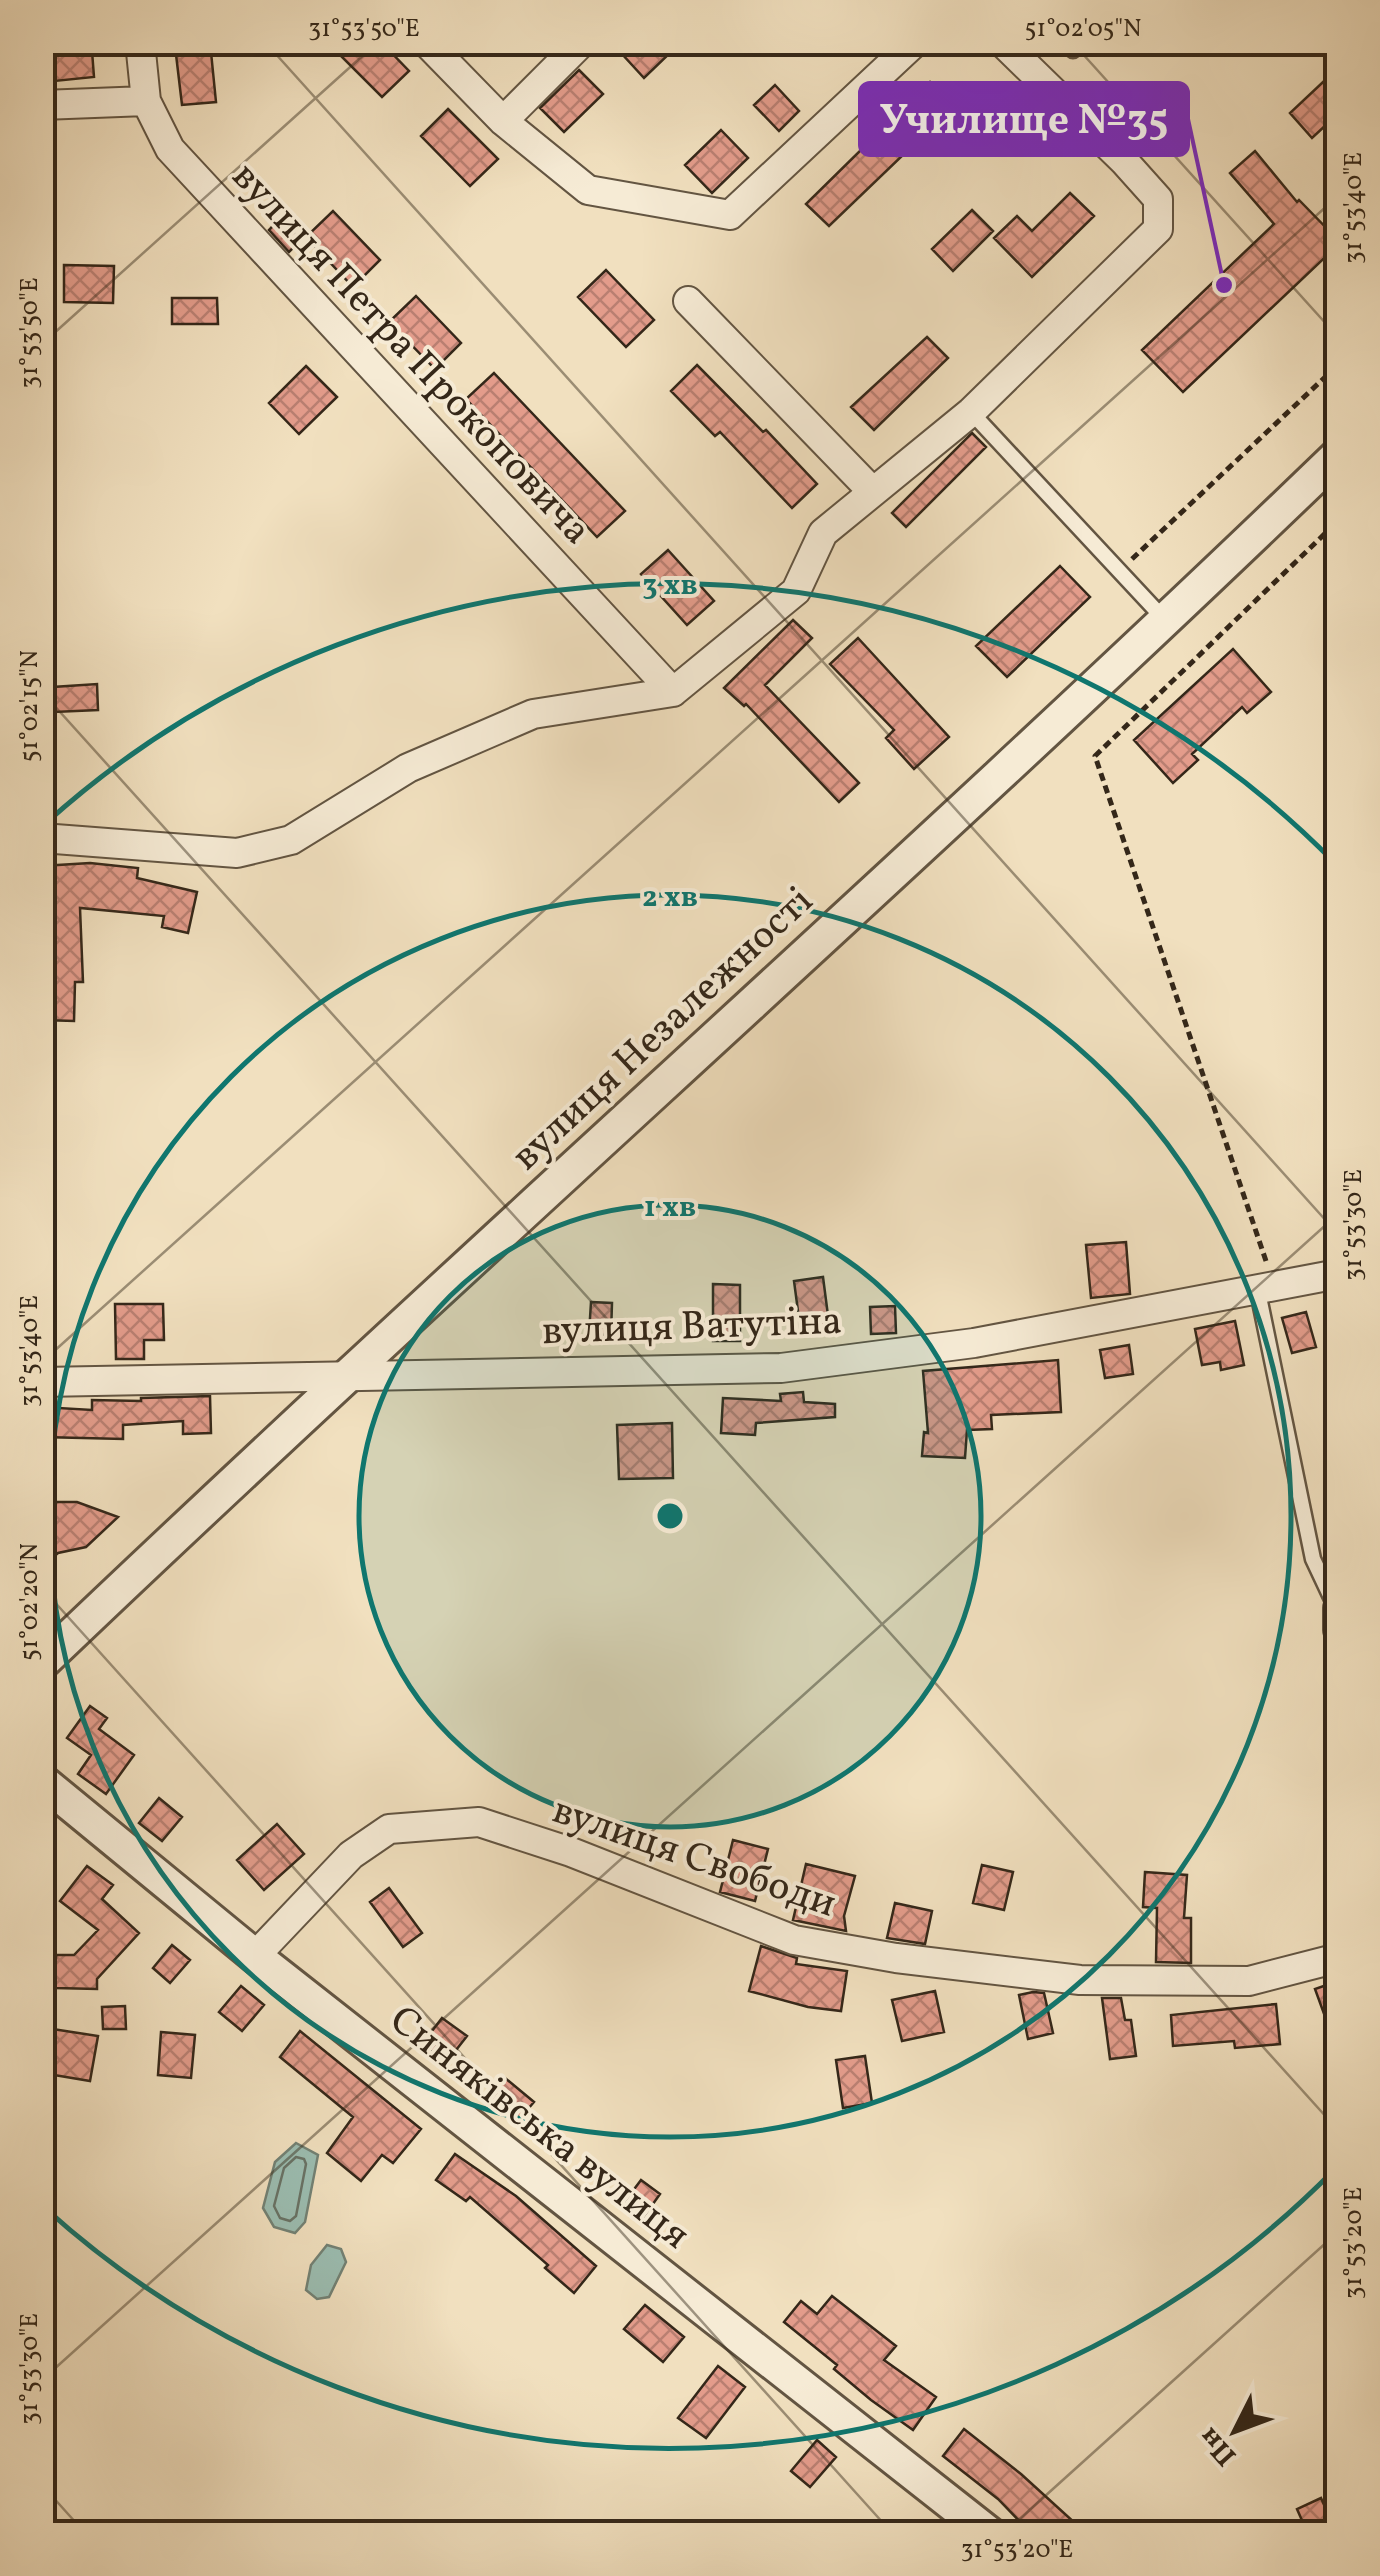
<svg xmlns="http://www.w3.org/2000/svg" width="1380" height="2576" viewBox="0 0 1380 2576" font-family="Vollkorn,serif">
	<defs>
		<pattern id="building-cross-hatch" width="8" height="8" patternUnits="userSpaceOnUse" patternTransform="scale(2.5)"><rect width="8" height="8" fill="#e39c8b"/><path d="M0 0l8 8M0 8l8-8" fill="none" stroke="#b97f71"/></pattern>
	</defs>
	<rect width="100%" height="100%" fill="#f1e0bf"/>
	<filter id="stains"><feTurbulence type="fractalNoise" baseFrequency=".002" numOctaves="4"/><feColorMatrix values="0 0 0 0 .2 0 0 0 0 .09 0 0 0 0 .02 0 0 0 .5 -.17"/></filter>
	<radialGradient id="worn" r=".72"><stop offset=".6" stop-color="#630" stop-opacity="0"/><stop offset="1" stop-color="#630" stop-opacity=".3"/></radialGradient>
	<!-- water -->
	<path fill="#9bbdb1" stroke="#728174" stroke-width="2.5" d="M296,2143L318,2155L305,2222L295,2233L274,2227L263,2208L275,2162Z
		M327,2245L341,2249L346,2262L329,2297L317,2299L306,2290L311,2265Z"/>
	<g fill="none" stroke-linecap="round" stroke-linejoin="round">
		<!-- shore -->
		<path stroke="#687265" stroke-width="2.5" d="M296,2157L304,2159L306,2164L296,2216L290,2221L280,2218L274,2206L284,2168Z"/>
	</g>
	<!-- building -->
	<path fill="url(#building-cross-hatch)" stroke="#342719" stroke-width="2.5" d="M210,42L216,102L182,105L175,46Z
		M353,42H381L409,71L382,97L340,55Z
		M611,42H661L670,53L644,78Z
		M92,51L94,77L45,82L42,55Z
		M1338,68V134L1327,124L1312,138L1290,113Z
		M579,70L603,94L564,132L540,108Z
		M930,82L954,106L829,226L806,204Z
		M775,85L799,111L779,131L754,105Z
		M448,109L498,159L470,186L421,136Z
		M721,130L748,158L712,193L685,165Z
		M1255,151L1297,202L1299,200L1338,240V245L1183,392L1142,350L1274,224L1230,173Z
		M1070,193L1094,216L1032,277L994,238L1017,216L1032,231Z
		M972,210L993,231L953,271L932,249Z
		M333,211L380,260L353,287L306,237Z
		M280,218L301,240L289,252L269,230Z
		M64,265L114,266L113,303L64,302Z
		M606,270L654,320L626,347L578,297Z
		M416,296L461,343L435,369L389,322Z
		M172,298H217L218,324H172Z
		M927,337L948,358L874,430L851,407Z
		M697,365L763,432L766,430L817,484L792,508L720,432L715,436L671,391Z
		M306,366L337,397L299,434L269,403Z
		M494,373L625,511L597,537L466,399Z
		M972,433L986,447L906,527L892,513Z
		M668,550L714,601L687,625L641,574Z
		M1060,566L1090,597L1007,677L976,646Z
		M793,620L812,638L765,685L859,783L839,802L746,704L744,706L724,688Z
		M858,638L949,737L914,769L886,738L894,730L830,664Z
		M1233,649L1271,692L1247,713L1242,707L1192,754L1198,760L1173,783L1134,740Z
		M97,684L98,710L54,712L53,687Z
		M90,863L138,868L137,878L197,892L188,933L162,927L164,916L80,908L83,982H75L74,1021L42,1020V866Z
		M1126,1242L1130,1294L1091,1298L1086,1245Z
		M823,1277L830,1331L801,1334L794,1281Z
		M713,1284L740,1285V1341H713Z
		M591,1302L612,1303L611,1335L589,1334Z
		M115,1304H163L164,1340H144V1359H116Z
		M895,1306L896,1333L871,1334L870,1307Z
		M1306,1312L1316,1347L1292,1353L1282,1318Z
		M1235,1321L1244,1365L1221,1370L1220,1362L1202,1365L1195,1329Z
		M1129,1345L1133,1374L1105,1378L1100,1350Z
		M1058,1360L1061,1412L991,1415L992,1429L967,1430L965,1458L922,1456L924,1432L928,1433L923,1371Z
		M803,1392L804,1402L835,1404V1417L756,1423L755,1435L721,1433L723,1398L781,1401L780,1394Z
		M210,1396L211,1433L183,1434V1421L123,1425V1439L42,1437V1407L92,1410V1400L141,1401V1398Z
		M672,1423L673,1478L619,1479L617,1425Z
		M42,1502H77L118,1517L86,1547L58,1553L42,1567Z
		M90,1706L107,1718L99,1729L134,1755L106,1794L78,1774L91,1755L67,1738Z
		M159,1798L182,1817L162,1841L139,1823Z
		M277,1824L304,1854L264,1890L237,1860Z
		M733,1840L768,1849L755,1901L720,1892Z
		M806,1864L855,1876L844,1916L846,1931L793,1920Z
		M982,1865L1013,1872L1004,1910L973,1903Z
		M87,1866L113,1885L102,1899L139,1933L97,1979V1989L55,1988L56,1955H74L98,1930L60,1901Z
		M1145,1872L1187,1875L1184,1918H1191V1963L1156,1962L1157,1908L1143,1907Z
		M389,1888L422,1933L403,1947L370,1902Z
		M895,1903L932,1911L925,1944L887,1938Z
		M172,1945L190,1960L170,1983L153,1968Z
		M761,1946L797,1958L796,1964L847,1971L841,2011L808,2007L749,1991Z
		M1338,1981V2043L1335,2044L1315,1989Z
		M241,1986L264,2005L242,2031L219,2012Z
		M935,1991L944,2032L902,2041L892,2000Z
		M1033,1992L1044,1993L1053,2033L1028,2039L1019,1995Z
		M1102,1998H1121L1125,2020H1131L1136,2056L1110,2059Z
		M1276,2004L1280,2044L1235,2048L1234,2041L1173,2046L1171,2015Z
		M125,2006L126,2029H103L102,2007Z
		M442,2018L467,2036L446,2063L422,2044Z
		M46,2028L98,2036L90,2081L42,2073Z
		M300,2031L421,2129L393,2163L382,2155L361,2181L327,2153L353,2117L280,2057Z
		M161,2032L195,2035L191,2078L158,2075Z
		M865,2056L872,2103L843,2108L836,2060Z
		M505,2078L534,2102L516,2123L488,2099Z
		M455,2154L516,2196L596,2266L574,2293L545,2268L548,2265L470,2197L466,2201L436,2180Z
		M641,2180L660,2194L643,2218L623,2204Z
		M832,2296L896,2346L884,2360L936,2397L913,2430L871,2400L834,2369L837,2365L784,2322L801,2301L817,2314Z
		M645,2305L684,2337L663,2362L624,2329Z
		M718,2366L745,2387L706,2438L678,2418Z
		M964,2429L1021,2474L1087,2534H1032L998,2499L943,2456Z
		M817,2440L836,2457L810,2487L791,2471Z
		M1321,2498L1334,2527L1318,2534H1308L1297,2509Z"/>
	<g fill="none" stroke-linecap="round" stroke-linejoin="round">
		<defs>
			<path id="service" d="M1073,50L1081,42
				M971,412L1165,620
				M1258,1292L1313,1559L1337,1610"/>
			<path id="minor" d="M140,42L146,101L170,149L673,692
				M426,42L503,121L588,190L730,215L915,42
				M42,105L146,101
				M503,121L582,42
				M688,301L872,491
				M673,692L796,591L823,533L971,412L1158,229V199L1124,161L1002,42
				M42,838L237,853L291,840L408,768L533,714L673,692
				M42,1382L781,1368L974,1343L1338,1274
				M1338,1608V1630
				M255,1956L351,1855L389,1829L479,1822L571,1852L794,1940L896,1958L1080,1980L1249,1981L1338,1958"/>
			<path id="tertiary" d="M42,1663C469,1255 913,865 1338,455
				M42,1781L255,1956L990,2534"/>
		</defs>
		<!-- service casing -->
		<use href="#service" stroke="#635542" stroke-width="19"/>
		<!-- minor casing -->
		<use href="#minor" stroke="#635542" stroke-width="32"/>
		<!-- tertiary casing -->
		<use href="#tertiary" stroke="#635542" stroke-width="38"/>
		<!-- path -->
		<path stroke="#342719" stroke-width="5" stroke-dasharray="8 5" stroke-linecap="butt" d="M1132,559L1338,365
			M1266,1261L1095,756L1338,521"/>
		<!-- service -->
		<use href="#service" stroke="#f6ebd5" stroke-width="14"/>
		<!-- minor -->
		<use href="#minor" stroke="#f6ebd5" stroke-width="28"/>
		<!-- tertiary -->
		<use href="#tertiary" stroke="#f6ebd5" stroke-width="32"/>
	</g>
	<!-- ticks -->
	<path fill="none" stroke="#342719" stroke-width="2.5" stroke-opacity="0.45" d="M265,42L1338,1234M1072,42L1338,337M42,344L378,42M42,692L1338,2130M42,1362L1338,196M42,1588L893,2534M42,2380L1338,1214M42,2485L86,2534M1003,2534L1338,2232"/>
	<!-- distance rings -->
	<circle cx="670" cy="1516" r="311" fill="#0f766e" fill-opacity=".12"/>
	<g fill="none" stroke="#0f766e" stroke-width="5">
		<circle cx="670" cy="1516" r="311"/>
		<circle cx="670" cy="1516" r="621"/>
		<path d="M1335 2169A932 932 0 0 1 46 2209M46 823A932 932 0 0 1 1335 863"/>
	</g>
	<g text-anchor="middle" stroke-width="8" stroke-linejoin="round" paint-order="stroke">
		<!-- street labels -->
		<g font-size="40" fill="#342719" stroke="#f6ebd5">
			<text transform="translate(413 352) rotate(47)" y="14">вулиця Петра Прокоповича</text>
			<text transform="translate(661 1027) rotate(-43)" y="14">вулиця Незалежності</text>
			<text transform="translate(692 1324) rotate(-2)" y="14">вулиця Ватутіна</text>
			<text transform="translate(695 1855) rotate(19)" y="14">вулиця Свободи</text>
			<text transform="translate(541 2126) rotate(38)" y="14">Синяківська вулиця</text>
		</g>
	</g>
	<circle cx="670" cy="1516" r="15" fill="#0f766e" stroke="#f6ebd5" stroke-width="5"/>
	<g font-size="30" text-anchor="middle" font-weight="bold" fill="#0f766e" stroke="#f6ebd5" stroke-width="8" stroke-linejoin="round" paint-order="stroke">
		<text x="670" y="594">3 хв</text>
		<text x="670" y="906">2 хв</text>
		<text x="670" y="1216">1 хв</text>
	</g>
	<!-- callouts -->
	<path fill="none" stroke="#7b2cbf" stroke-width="4" d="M1224 285L1188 119"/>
	<circle fill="#7b2cbf" stroke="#f6ebd5" stroke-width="4" cx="1224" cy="285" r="10"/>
	<rect fill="#7b2cbf" stroke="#7b2cbf" stroke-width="4" x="860" y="83" width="328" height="72" rx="10"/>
	<g font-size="42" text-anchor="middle" font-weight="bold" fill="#fff">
		<text x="1024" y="133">Училище №35</text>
	</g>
	<!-- margin -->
	<rect width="1380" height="2576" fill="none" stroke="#f1e0bf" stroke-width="110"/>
	<!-- north arrow -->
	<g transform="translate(1235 2431) rotate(228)" stroke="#f6ebd5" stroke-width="8" paint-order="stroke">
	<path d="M0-8L18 38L0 25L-18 38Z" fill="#342719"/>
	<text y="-15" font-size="28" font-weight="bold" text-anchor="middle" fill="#342719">Пн</text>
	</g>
	<rect x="55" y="55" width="1270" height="2466" fill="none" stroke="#342719" stroke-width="4"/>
	<g font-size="25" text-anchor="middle" fill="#342719">
		<text x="364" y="36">31°53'50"E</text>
		<text x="1083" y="36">51°02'05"N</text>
		<text transform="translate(1352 208) rotate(-90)" y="9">31°53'40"E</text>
		<text transform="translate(28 333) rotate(-90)" y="9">31°53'50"E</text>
		<text transform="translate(28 706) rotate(-90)" y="9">51°02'15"N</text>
		<text transform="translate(1352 1225) rotate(-90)" y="9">31°53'30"E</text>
		<text transform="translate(28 1351) rotate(-90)" y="9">31°53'40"E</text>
		<text transform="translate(28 1602) rotate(-90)" y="9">51°02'20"N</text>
		<text transform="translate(1352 2243) rotate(-90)" y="9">31°53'20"E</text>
		<text transform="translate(28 2369) rotate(-90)" y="9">31°53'30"E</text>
		<text x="1017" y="2557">31°53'20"E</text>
	</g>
	<rect width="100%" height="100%" filter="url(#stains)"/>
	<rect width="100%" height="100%" fill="url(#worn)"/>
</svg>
